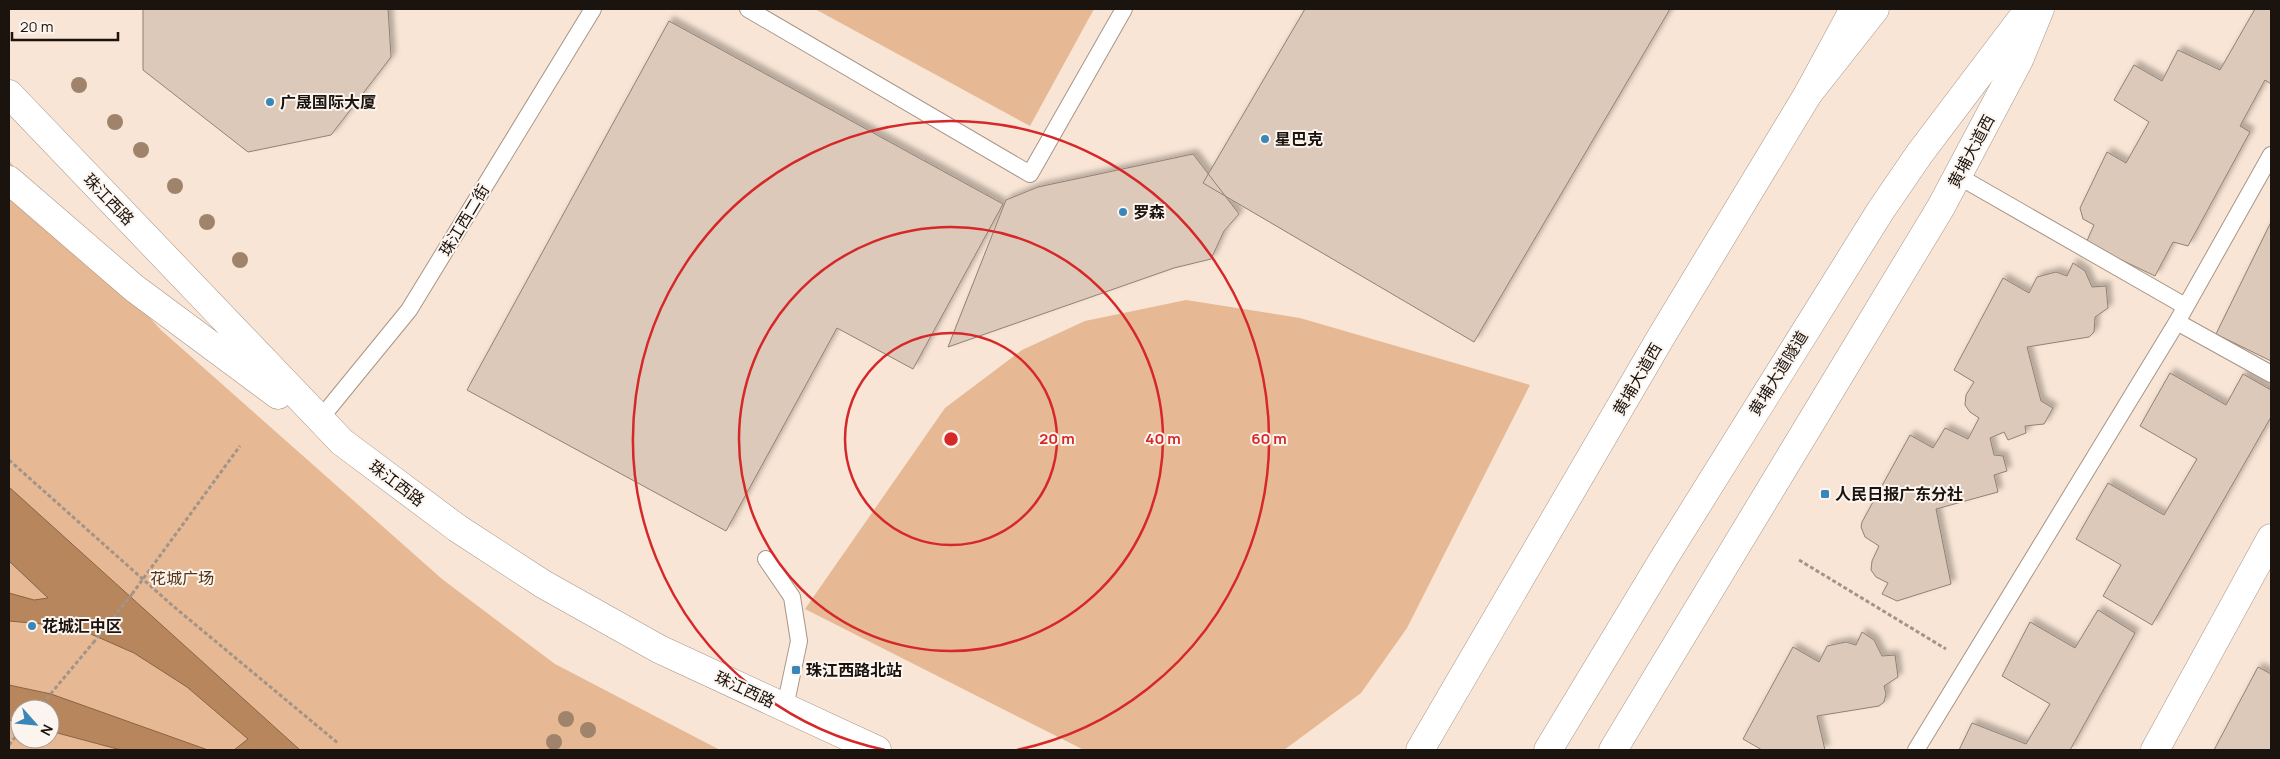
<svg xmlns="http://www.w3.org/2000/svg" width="2280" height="759" viewBox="0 0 2280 759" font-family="Manrope,'Noto Sans SC',sans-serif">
	<defs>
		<filter id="shadow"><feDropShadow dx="4.5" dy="-4.5" stdDeviation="2.5" flood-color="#0004"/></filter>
	</defs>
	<rect width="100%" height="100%" fill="#f8e5d5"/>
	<!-- green -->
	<path fill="#e6b893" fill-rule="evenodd" d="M815,9H1094L1030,126Z
		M9,161L161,330L442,579L555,664L720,750H9ZM20,709H50V739H20Z
		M1186,300L1300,318L1530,385L1407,628L1361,693L1284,750H1084L805,609L945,408L1022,350L1085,321Z"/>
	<!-- water -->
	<path fill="#b7865d" stroke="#886445" d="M9,487L300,750H234L248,739L187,687L134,653L75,627L9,621V593L34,600L48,598L9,561Z
		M9,685L51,694L208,750H121L50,731V709H20V723L9,720Z"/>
	<!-- building -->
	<path fill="#dcc9ba" stroke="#928173" filter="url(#shadow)" d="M143,9H388L391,57L331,135L248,152L143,70Z
		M1305,9H1670L1474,342L1203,183Z
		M2255,9H2271V84L2265,80L2240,126L2250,132L2188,246L2173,242L2155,276L2086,243L2094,225L2083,219L2080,208L2107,152L2126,163L2149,122L2114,100L2134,65L2162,81L2178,50L2220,70Z
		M669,21L1003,204L913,369L837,328L726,531L467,390Z
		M1193,154L1239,214L1224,231L1211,259L1174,268L948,347L1006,200L1038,187Z
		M2271,222V361L2216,334Z
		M2073,263L2085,271L2092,287L2106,286L2108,308L2095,317L2094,332L2089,337L2027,347L2041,401L2053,408L2044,424L2025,426L2026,433L2008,440L2004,432L1990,438L1994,455L2003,456L2007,471L1994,475L1998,492L1936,509L1951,584L1897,601L1882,594L1888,583L1876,577L1871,570L1872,561L1879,546L1865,537L1861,527L1862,522L1910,435L1933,448L1945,428L1968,439L1979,418L1970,412L1965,405L1966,395L1974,382L1954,370L2003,278L2029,293L2037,277L2056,272L2067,276Z
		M2170,373L2226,405L2243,374L2271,390V417L2152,625L2103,596L2121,565L2076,539L2108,483L2164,515L2197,459L2140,426Z
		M2098,610L2135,633L2070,750H1959L1972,723L2026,744L2050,704L2002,676L2030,622L2075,648Z
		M1862,632L1874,640L1882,656L1895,655L1898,677L1884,686L1886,694L1884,702L1879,706L1817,716L1825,750H1762L1743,739L1793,647L1819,662L1827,646L1846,642L1856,645Z
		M2258,667L2271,674V750H2214Z"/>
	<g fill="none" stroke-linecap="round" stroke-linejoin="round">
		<defs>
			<path id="service" d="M748,9L1030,174L1124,9
				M2271,155L2177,322L2271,374
				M1958,176L2185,306
				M320,419L409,310L593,9
				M766,559L792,597L799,641L785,707
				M1916,750L2177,322"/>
			<path id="minor" d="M2155,750L2271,538"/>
			<path id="secondary" d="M9,94L342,442L457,528L543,584L659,649L877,750
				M9,180L134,288L278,395
				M1613,750L1941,207L2019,60L2040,9"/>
			<path id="primary" d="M1420,750L1661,337L1808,94L1854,9
				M1548,750L1664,558L1881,210L1920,153L2029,9"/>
			<path id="trunk" d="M1808,94L1875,9"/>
		</defs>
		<!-- service casing -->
		<use href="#service" stroke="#a79586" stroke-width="18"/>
		<!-- minor casing -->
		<use href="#minor" stroke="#a79586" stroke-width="29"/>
		<!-- secondary casing -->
		<use href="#secondary" stroke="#a79586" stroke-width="29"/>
		<!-- primary casing -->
		<use href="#primary" stroke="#a79586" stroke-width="29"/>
		<!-- trunk casing -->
		<use href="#trunk" stroke="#a79586" stroke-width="29"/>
		<!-- path -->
		<path stroke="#a29488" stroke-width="3" stroke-dasharray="4 2.5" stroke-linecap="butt" d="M9,460L173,606L339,744
			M1799,560L1946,649
			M132,594L240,446
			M38,709L93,643
			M9,745L20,731"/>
		<!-- service -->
		<use href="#service" stroke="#fff" stroke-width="16"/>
		<!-- minor -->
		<use href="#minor" stroke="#fff" stroke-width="28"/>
		<!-- secondary -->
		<use href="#secondary" stroke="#fff" stroke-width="28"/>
		<!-- primary -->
		<use href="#primary" stroke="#fff" stroke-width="28"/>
		<!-- trunk -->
		<use href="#trunk" stroke="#fff" stroke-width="28"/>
		<!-- path-bridge -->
		<path stroke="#a29488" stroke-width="3" stroke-dasharray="4 2.5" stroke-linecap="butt" d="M93,643L132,594"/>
	</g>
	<!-- trees -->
	<g fill="#9f846b">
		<circle cx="79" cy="85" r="8"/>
		<circle cx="115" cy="122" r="8"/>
		<circle cx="141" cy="150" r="8"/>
		<circle cx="175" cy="186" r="8"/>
		<circle cx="207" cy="222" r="8"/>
		<circle cx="240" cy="260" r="8"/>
		<circle cx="566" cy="719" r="8"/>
		<circle cx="588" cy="730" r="8"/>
		<circle cx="554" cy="742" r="8"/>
	</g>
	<!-- distance rings -->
	<g fill="none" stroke="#d62828" stroke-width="2.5">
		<circle cx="951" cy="439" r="106"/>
		<circle cx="951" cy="439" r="212"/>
		<path d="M885 750A318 318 0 1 1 1017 750"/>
	</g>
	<!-- markers -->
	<g fill="#3987b9" stroke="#fcf4ee" stroke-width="2">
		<circle cx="270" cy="102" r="5"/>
		<circle cx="1265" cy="139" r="5"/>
		<circle cx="1123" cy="212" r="5"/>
		<rect x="1820" y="489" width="10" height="10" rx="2.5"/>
		<circle cx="32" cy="626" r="5"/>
		<rect x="791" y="665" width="10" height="10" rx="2.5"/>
	</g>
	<g text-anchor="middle" stroke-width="4" stroke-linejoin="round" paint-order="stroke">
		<!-- poi labels -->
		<g font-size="16" font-weight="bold" fill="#1a130e" stroke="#fcf4ee" text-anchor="start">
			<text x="280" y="108">广晟国际大厦</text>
			<text x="1275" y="145">星巴克</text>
			<text x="1133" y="218">罗森</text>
			<text x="1835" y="500">人民日报广东分社</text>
			<text x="42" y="632">花城汇中区</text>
			<text x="806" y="676">珠江西路北站</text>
		</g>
		<!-- street labels -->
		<g font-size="16" fill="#1a130e" stroke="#fcf4ee">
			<text transform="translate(1971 151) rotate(-62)" y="6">黄埔大道西</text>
			<text transform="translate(109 199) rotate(46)" y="6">珠江西路</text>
			<text transform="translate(464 220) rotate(-59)" y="6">珠江西二街</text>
			<text transform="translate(1778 373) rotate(-58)" y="6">黄埔大道隧道</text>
			<text transform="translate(1637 379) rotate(-60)" y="6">黄埔大道西</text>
			<text transform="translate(397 483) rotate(37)" y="6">珠江西路</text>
			<text transform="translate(745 689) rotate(25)" y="6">珠江西路</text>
		</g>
		<!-- park labels -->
		<g font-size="16" fill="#563414" stroke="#fcf4ee">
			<text x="182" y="584">花城广场</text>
		</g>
	</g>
	<circle cx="951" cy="439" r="8" fill="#d62828" stroke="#fcf4ee" stroke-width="2.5"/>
	<g font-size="15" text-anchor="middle" font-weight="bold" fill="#d62828" stroke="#fcf4ee" stroke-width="4" stroke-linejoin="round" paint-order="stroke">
		<text x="1057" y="444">20 m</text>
		<text x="1163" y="444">40 m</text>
		<text x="1269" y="444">60 m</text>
	</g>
	<!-- border -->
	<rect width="2280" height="759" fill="none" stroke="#1a130e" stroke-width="20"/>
	<!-- north arrow -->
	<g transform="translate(35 724) rotate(117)"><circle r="24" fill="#fcf4ee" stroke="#a29a94"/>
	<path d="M0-4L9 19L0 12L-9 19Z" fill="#3987b9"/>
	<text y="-8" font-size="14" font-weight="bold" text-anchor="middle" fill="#1a130e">N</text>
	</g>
	<!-- scale -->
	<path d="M12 32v8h106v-8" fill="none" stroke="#1a130e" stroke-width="2.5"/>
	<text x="20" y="32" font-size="15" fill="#1a130e" stroke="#fcf4ee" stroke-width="4" paint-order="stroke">20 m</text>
</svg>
